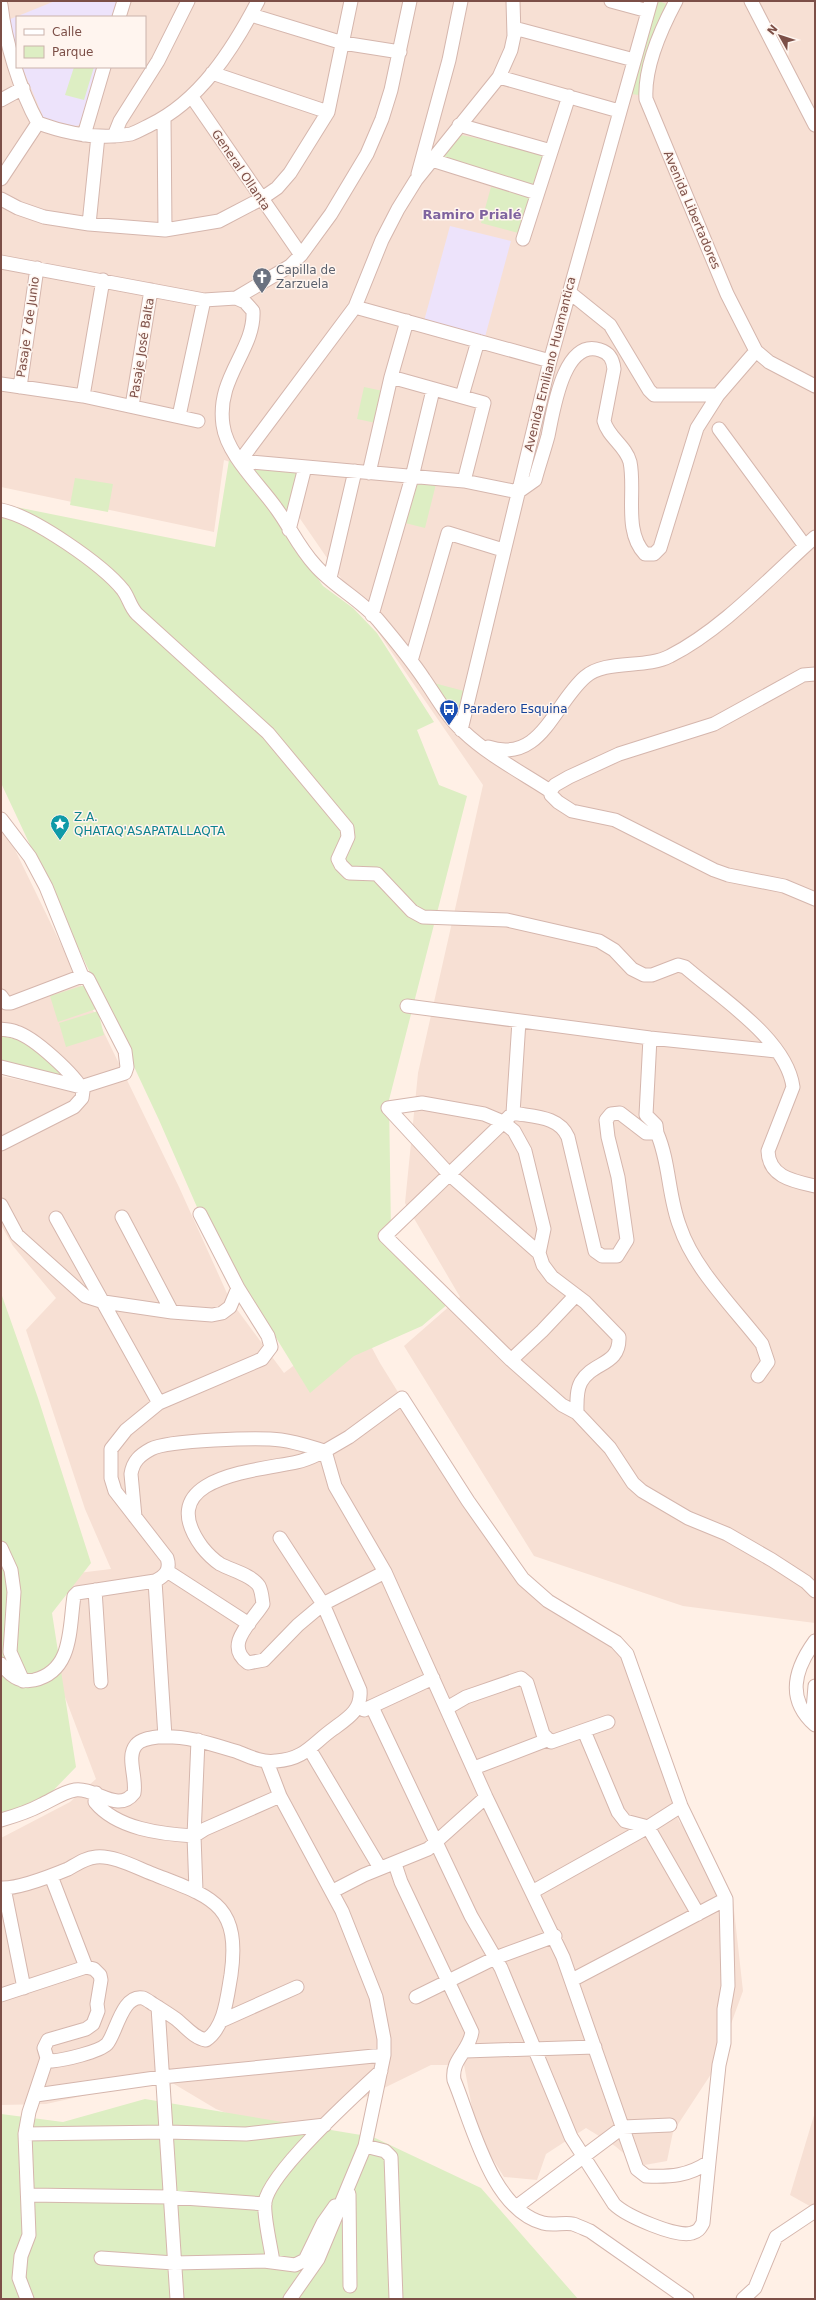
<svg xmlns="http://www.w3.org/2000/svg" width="816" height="2300" viewBox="0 0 816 2300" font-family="'DejaVu Sans',sans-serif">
	<rect width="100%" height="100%" fill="#fff0e6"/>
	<!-- residential -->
	<path fill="#f7e0d4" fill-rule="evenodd" d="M1,1H815V1623L683,1606L534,1556L404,1346L460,1297L405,1203L418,1073L483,785L270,475L224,460L214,532L1,487ZM17,17H145V67H17Z
		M1,821L179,1187L230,1300L284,1373L356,1318L380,1363L513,1578L621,1647L643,1711L649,1737L679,1821L733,1901L743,1991L715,2068L673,2132L667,2161L639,2166L615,2146L586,2128L546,2154L537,2180L504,2177L477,2134L464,2065H431L286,2136L216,2109L164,2078L46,2104L1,2105V1838L70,1802L96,1779L57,1676L70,1574L111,1569L85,1509L26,1330L56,1298L13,1246L1,1225V1076L73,1091L81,1081L1,1025Z
		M815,2112V2209L790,2195Z"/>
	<!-- education -->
	<path fill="#ede3fb" d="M55,1H119L114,17H17V51L8,20Z
		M22,67H99L81,125L74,126L44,119Z
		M450,226L511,241L485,337L424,321Z"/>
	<!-- green -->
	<path fill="#ddeec3" d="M658,1L667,4L643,67L639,95L631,94Z
		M74,67H94L84,100L65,95Z
		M461,135L506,144L545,156L536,185L531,186L440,160Z
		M491,187L532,198L522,234L481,223Z
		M364,387L383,391L376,423L357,419Z
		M229,460L271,511L323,586L353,608L377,633L434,722L417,730L439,785L467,796L389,1100L391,1233L449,1303L422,1326L354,1356L310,1393L200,1214L159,1120L1,783V504L215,547Z
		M240,461L305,467L289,530Z
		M412,477L436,484L425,528L401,522Z
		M75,478L113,484L108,512L70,505Z
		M430,682L464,691L459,721Z
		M88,984L96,1009L58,1022L50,996Z
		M98,1011L104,1035L66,1047L59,1023Z
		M1,1034C27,1040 45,1057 63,1075L1,1065Z
		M1,1293L38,1398L91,1563L52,1613L76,1767L45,1799L1,1819Z
		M145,2099L373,2137L481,2188L578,2299H1V2114L63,2122Z"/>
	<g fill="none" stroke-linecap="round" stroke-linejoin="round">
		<defs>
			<path id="minor" d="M611,1L648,11
				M676,1C661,29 644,67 646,99L727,294L756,351L769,362L815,386
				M751,1L815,125
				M1,5C5,41 20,91 38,123C68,134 100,140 131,134C137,132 144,128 150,125C200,101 233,49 258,1
				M251,15L343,43L400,52
				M119,17L124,1
				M514,28L634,60
				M212,73L328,112
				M499,77L619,111
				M192,97L301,255
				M1,100L23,88
				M164,118L165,230
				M459,125L551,151
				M84,135L104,67
				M114,136L120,121L158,61L188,1
				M432,160L537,193
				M418,174L449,60L461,1
				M1,179L38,123
				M1,199L18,208L44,217L89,224L165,230L219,221L261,199L277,188L290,173L328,112L351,1
				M89,224L98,136
				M523,239L569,96
				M1,262L204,300L236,298L290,266L301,255L331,214L367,154L382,119L391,90L410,1
				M569,292L610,325L649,390L654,395H718
				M236,298L245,302L253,311C255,350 216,377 223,425C227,455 260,485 276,508C290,527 299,548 315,565C333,586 360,599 378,620C394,639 410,658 424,679C436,696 447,717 463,731C488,755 521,772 550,791L551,795L558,802L572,811L615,820L714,870L728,875L784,886L815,899
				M355,307L550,361
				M391,377L484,403L464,481
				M1,384L83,396L198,421
				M20,387L37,268
				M83,396L103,280
				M462,396L478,341
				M132,406L151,290
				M179,416L204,300
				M719,429L805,546
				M240,461L464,481L518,492L535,480C539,465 544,451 548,436C553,413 563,338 600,350C610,353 613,360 614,369L604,421C608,437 626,446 630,462C636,491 623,531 645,554H654L660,548L697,428L718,395L756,351
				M240,461L355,307L382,240L398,209L416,180L499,77L511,50L514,36L513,1
				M369,473L391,377L407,321
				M1,510C33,516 103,565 123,590C129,598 130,607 137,614L268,733L347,828L348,837L338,859L341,865L349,873L377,874L412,911L423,917L507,920L599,941L614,950L632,969L644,975H652L678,965L685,967L691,972C724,1000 787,1041 793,1087L768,1151C769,1177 793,1181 815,1186
				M289,530L305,467
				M330,578L355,471
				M372,615L412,477L433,390
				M411,661L448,533L503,550
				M461,730L550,361L651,1
				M488,747C541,764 553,705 585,677C605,659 646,669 670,656C723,629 770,577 815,537
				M550,791L555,785L569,777L619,754L714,724L803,675L815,674
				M1,819L30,857L46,887L82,976L88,979L125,1051L127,1067L125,1073L81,1087L1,1067
				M1,996L6,1003H11L82,976
				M407,1006L650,1038L776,1051
				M519,1021L513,1113L385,1236L511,1360L562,1405L577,1413L610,1448L633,1483L642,1491L688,1518L727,1534L772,1560L806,1582L815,1591
				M1,1029C6,1030 12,1030 16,1032C34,1037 75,1075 83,1091L82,1098L74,1107L1,1144
				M388,1108L422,1103L484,1114L503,1122L514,1131L525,1151L544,1229L539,1253L543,1265L552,1277L585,1302L619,1337C620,1366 593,1361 581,1382C576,1391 577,1403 577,1413
				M388,1108L449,1174L539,1253
				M513,1113C534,1117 559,1116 568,1137L595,1251L602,1256H617L627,1240L618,1177L608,1137L606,1120L611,1114L620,1113L646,1133H657L656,1125L646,1115L650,1038
				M657,1133C670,1163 668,1197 680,1227C694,1269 735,1309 762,1344L768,1362L758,1376
				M1,1205L17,1235L85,1296L104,1302L172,1312L212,1315L222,1313L230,1307L238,1288
				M122,1217L172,1312
				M56,1218L159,1403
				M511,1360L542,1331L576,1295
				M402,1398L468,1501L523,1579L548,1601L616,1642L627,1654L681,1806L726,1899L728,1986L724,2009V2043L719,2065L709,2162C688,2176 671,2177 646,2176L637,2169L563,1957L486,1797L385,1572L335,1486L325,1451L349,1437Z
				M280,1538L323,1604L385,1572
				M1,1548L11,1570L14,1592L10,1652L23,1681
				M167,1571L249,1624
				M155,1581L165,1737
				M95,1590L101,1682
				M815,1641C794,1670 786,1699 815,1725
				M1,1664C10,1675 19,1683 34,1680C73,1671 69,1629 74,1596L77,1593L155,1581C165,1576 171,1570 167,1558L115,1491L111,1478V1449L126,1430L159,1403L262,1359L271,1347L268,1336L238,1288L200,1214
				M372,1707L471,1916L501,1968L571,2137L614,2204C626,2216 677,2238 692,2233C699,2231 700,2228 703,2223L709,2162
				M447,1708L466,1697L521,1678L527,1683L543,1734L551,1742L608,1722
				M364,1710L433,1678
				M812,1722L815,1686
				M584,1731L618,1812L625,1821L648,1827L681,1806
				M310,1750L380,1868
				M267,1762L280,1796L342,1911L376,1997L384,2039V2055L365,2146L318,2259L290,2299
				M474,1768L547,1740
				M96,1793L95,1802C117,1829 161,1834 194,1836L205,1829L280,1796
				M1,1820C15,1816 28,1812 41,1805C52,1800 63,1792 75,1790C95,1787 118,1814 134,1793C137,1778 126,1757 136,1745C141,1739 150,1738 158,1737C186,1735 212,1744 238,1752C250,1757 263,1763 276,1761C305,1759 312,1744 333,1729C348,1718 362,1710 360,1690L323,1604L298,1625L264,1660L248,1663C223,1645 252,1622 263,1604C262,1598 262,1592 259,1586C252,1575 231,1570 220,1564C214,1560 206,1552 202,1547C151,1477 255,1471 297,1462C307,1460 316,1455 325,1451C311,1447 296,1442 281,1440C260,1437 168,1440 151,1449C140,1455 133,1461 131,1474L135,1517
				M395,1864L401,1882L472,2032C469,2052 451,2059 454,2080C472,2123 491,2209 543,2223C553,2226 564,2222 573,2224C579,2226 585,2229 590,2231L687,2299
				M51,1876L86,1967
				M1,1888C19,1889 51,1876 68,1869C77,1864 85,1858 96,1857C114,1855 137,1868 153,1874C211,1897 241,1903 231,1975C227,1997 225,2027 206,2040C194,2038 186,2027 176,2019C169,2014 161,2009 153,2004C150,2002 146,1999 143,1998C122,1994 116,2034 107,2044C99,2052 64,2060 52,2061L47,2058L44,2048L48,2040L86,2029L93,2024L98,2011L97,2004L101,1980L100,1975L94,1969L86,1967L1,1995
				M4,1888L24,1988
				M196,1891L194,1836L198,1740
				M333,1891L364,1875L428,1849L486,1797
				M532,1892L648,1827L698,1914
				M572,1980L726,1899
				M416,1997L495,1958L555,1936
				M158,2007L177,2299
				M221,2021L297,1987
				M465,2051L595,2047
				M36,2095L162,2077L384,2055
				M25,2134L166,2132L246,2134L325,2125
				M365,2146L385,2151L391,2157L396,2299
				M349,2194L350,2286
				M28,2195L170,2197L265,2204
				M516,2207L623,2127L670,2125
				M101,2258L174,2263L264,2261L295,2265L305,2260L323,2223L335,2206
				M273,2262C271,2247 263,2215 265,2202C270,2172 356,2094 381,2071
				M27,2299L19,2278L21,2256L29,2235L25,2134L29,2112L47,2058
				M743,2299L755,2288L776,2237L815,2211"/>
		</defs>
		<!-- minor casing -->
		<use href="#minor" stroke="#d5b6ad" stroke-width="15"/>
		<!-- minor -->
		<use href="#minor" stroke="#fff" stroke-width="13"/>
	</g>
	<!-- icons -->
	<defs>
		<symbol id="church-pin" viewBox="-11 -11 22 30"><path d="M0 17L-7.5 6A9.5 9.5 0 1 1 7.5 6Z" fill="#6b7280" stroke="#fff5ef"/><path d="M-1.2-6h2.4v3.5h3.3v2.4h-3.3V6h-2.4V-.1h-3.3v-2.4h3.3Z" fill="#fff"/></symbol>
		<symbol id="bus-pin" viewBox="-11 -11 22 30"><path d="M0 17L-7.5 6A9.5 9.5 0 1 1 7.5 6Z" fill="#1a4fb4" stroke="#fff5ef"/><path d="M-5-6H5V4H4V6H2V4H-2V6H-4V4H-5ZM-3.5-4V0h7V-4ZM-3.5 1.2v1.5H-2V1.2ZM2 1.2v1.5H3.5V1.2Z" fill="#fff"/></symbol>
		<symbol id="sight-pin" viewBox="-11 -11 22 30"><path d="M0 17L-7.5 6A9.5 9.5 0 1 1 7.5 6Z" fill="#0f9aa8" stroke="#fff5ef"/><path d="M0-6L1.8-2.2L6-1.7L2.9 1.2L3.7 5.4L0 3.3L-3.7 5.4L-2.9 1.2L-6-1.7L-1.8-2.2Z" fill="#fff"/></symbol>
	</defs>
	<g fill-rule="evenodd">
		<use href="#church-pin" x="251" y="266" width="22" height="30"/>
		<use href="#bus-pin" x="438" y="698" width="22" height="30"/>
		<use href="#sight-pin" x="49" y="813" width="22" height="30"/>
	</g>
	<g text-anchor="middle" stroke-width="3" stroke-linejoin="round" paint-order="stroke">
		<!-- street labels -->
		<g font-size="12" fill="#7c4f47" stroke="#fff5ef">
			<text transform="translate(241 170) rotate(56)" y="4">General Ollanta</text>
			<text transform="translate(692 210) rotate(67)" y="4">Avenida Libertadores</text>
			<text transform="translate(28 327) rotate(-82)" y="4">Pasaje 7 de Junio</text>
			<text transform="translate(142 348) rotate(-81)" y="4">Pasaje José Balta</text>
			<text transform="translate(550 364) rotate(-76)" y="4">Avenida Emiliano Huamantica</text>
		</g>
		<!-- worship labels -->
		<g font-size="12" fill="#5b616d" stroke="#fff5ef" text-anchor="start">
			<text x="276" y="274">Capilla de<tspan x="276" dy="14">Zarzuela</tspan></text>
		</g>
		<!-- transit labels -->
		<g font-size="12" fill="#164399" stroke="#fff5ef" text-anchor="start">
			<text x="463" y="713">Paradero Esquina</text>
		</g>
		<!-- culture labels -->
		<g font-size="12" fill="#0d838f" stroke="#fff5ef" text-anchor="start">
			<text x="74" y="821">Z.A.<tspan x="74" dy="14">QHATAQ'ASAPATALLAQTA</tspan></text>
		</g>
		<!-- neighbourhood labels -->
		<g font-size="13" font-weight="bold" fill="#7f639f" stroke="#fff5ef">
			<text x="472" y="219">Ramiro Prialé</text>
		</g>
	</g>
	<!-- border -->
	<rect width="816" height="2300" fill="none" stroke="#7c4f47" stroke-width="4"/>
	<!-- legend -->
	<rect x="16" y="16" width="130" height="52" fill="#fff5ef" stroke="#cbb3ac"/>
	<rect x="24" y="29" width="20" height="6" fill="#ffffff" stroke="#cbb3ac"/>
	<text x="52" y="36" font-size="12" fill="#7c4f47">Calle</text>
	<rect x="24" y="46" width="20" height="12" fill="#ddeec3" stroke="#cbb3ac"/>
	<text x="52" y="56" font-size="12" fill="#7c4f47">Parque</text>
	<!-- north arrow -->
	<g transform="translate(780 36) rotate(309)" stroke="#fff5ef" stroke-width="3" paint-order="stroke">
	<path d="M0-3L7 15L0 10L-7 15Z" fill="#7c4f47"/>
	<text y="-6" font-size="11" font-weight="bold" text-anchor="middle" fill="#7c4f47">N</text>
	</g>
</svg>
